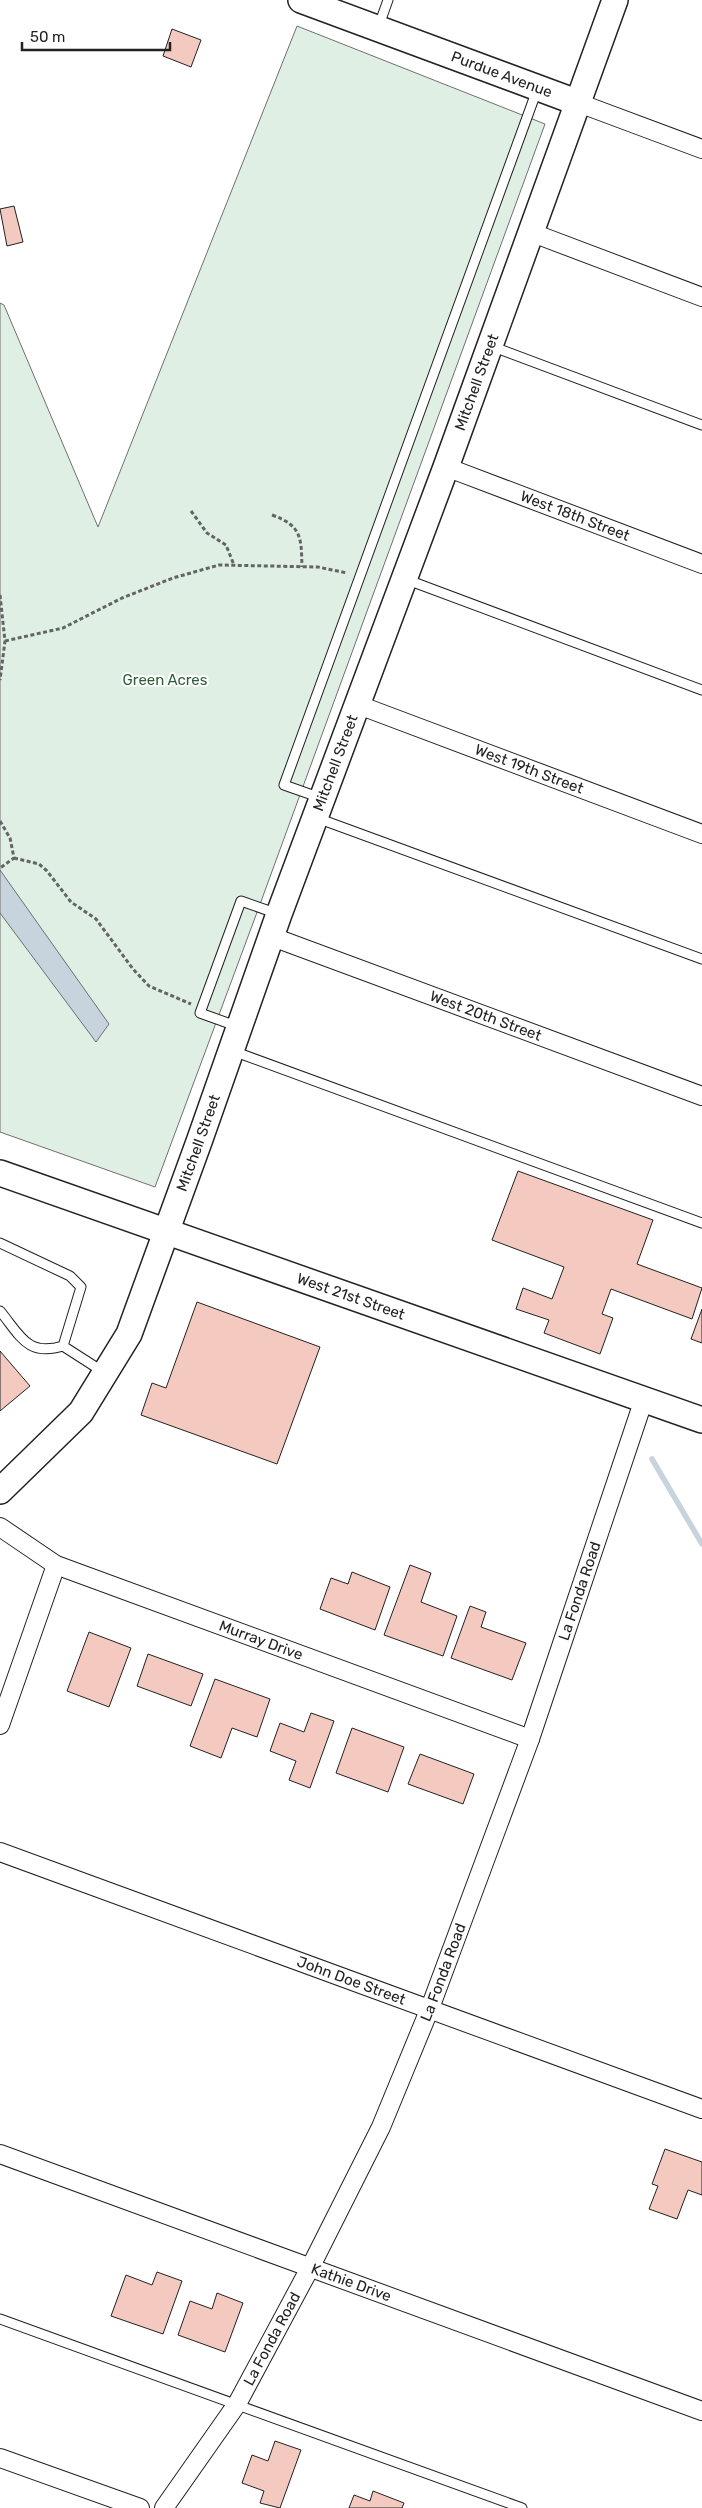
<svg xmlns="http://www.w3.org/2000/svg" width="702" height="2508" viewBox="0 0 702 2508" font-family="Rubik,sans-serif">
	<rect width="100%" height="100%" fill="#fff"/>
	<!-- green -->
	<path fill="#e0efe3" stroke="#6f6f6f" d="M297,26L545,124L259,907L155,1187L0,1132V303L4,305L98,527Z"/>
	<!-- water -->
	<path fill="#c7d3dd" stroke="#6f6f6f" d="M0,870L109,1024L96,1042L0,913Z"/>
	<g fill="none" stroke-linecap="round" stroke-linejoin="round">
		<!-- stream -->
		<path stroke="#c7d3dd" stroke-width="5.5" d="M652,1459L702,1544"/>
	</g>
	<!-- building -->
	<path fill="#f3c9c0" stroke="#222" d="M172,29L201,40L191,67L163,56Z
		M14,206L23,242L7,246L0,209Z
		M518,1171L653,1220L637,1264L702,1288L692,1319L611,1289L602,1314L613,1318L600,1354L544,1333L549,1320L516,1309L523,1288L552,1299L564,1267L492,1240Z
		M197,1302L320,1347L277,1464L141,1415L152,1383L166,1388Z
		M702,1309V1343L691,1339Z
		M0,1351L30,1386L0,1411Z
		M410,1565L431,1573L421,1602L457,1616L443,1656L384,1635Z
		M352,1572L390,1587L375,1630L320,1609L331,1578L348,1584Z
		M470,1606L486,1612L481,1627L526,1643L512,1680L451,1658Z
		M89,1632L131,1648L109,1707L67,1691Z
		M148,1654L203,1674L191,1706L137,1686Z
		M215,1679L270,1699L257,1737L232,1728L221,1758L190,1746Z
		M311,1713L334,1721L310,1788L289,1780L296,1761L270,1751L280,1723L304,1732Z
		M352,1728L404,1747L388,1792L336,1773Z
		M420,1754L474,1774L463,1804L408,1784Z
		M665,2149L702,2162V2195L688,2190L677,2219L649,2209L658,2186L652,2184Z
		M157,2272L182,2281L163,2334L111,2316L126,2275L152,2285Z
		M217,2293L243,2303L225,2352L178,2335L190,2301L212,2309Z
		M275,2441L301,2450L280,2508L260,2503L264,2491L242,2483L252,2455L268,2461Z
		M373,2491L404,2503L402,2508H349L354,2495L370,2501Z"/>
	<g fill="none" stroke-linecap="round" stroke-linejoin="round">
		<defs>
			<path id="lane" d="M378,28L388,0
				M491,346L702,425
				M405,579L702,690
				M321,798L284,785L537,90
				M317,818L702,959
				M239,1027L200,1013L241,901L278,914
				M233,1051L702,1223
				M0,1243L70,1276L81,1287L63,1346C27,1357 20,1335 0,1311
				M63,1346L105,1373
				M0,2319L522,2508"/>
			<g id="street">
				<path d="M576,102L702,149"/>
				<path d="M530,232L702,297"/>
				<path id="s1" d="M446,467L702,564"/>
				<path id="s2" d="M356,704L702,834"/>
				<path id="s3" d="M270,936L702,1096"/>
				<path id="s4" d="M0,1527L56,1565L530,1739"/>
				<path d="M0,1725L56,1565"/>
				<path id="s5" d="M0,1852L702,2109"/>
				<path id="s6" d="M0,2154L702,2411"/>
				<path d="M0,2458L140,2508"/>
				<path id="s7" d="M164,2508L237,2404L311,2266L381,2127L430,2008L530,1739L644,1399"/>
			</g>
			<g id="secondary">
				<path id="s8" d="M301,0L576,102"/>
				<path id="s9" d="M0,1173L702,1420"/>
				<path id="s10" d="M0,1491L81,1412L129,1334L200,1139L279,914L446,467L615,0"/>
			</g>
		</defs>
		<!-- lane casing -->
		<use href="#lane" stroke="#222" stroke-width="11"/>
		<!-- street casing -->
		<use href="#street" stroke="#222" stroke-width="20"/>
		<!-- secondary casing -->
		<use href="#secondary" stroke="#222" stroke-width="28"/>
		<!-- path -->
		<path stroke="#646464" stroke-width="3" stroke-dasharray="4 2.5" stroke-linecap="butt" d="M191,511L207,533L226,545L234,565
			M272,515C303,526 301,539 302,567
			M0,595L5,641L0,680
			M5,641L63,628L122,598L173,578L219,565L318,567L347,573
			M0,821L10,838L14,858L0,868
			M14,858L39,864L47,871L71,902L96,919L133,969L149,986L191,1004"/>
		<!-- lane -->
		<use href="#lane" stroke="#fff" stroke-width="9"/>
		<!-- street -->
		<use href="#street" stroke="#fff" stroke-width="18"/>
		<!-- secondary -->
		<use href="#secondary" stroke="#fff" stroke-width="25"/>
	</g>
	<g text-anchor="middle" stroke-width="4" stroke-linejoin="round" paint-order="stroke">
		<!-- street labels -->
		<g font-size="15" fill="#222" stroke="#fff">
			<text dy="5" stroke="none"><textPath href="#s8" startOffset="214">Purdue Avenue</textPath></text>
			<text dy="5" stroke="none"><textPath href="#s10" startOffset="1218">Mitchell Street</textPath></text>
			<text dy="5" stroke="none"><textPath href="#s1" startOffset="138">West 18th Street</textPath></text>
			<text dy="5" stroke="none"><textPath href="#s10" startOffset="812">Mitchell Street</textPath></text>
			<text dy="5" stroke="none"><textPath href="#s2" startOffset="185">West 19th Street</textPath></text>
			<text dy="5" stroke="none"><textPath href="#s3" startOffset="230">West 20th Street</textPath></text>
			<text dy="5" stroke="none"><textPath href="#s10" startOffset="408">Mitchell Street</textPath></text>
			<text dy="5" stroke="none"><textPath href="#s9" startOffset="372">West 21st Street</textPath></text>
			<text dy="5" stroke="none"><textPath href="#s7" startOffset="1011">La Fonda Road</textPath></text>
			<text dy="5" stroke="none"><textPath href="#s4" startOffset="286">Murray Drive</textPath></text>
			<text dy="5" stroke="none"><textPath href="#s7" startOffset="606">La Fonda Road</textPath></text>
			<text dy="5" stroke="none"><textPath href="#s5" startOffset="374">John Doe Street</textPath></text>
			<text dy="5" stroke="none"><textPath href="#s6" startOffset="374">Kathie Drive</textPath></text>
			<text dy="5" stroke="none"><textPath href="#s7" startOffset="201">La Fonda Road</textPath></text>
		</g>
		<!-- park labels -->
		<g font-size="15" fill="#2f5e38" stroke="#fff">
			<text x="165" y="685">Green Acres</text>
		</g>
	</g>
	<!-- scale -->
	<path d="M22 42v8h148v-8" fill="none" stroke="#222222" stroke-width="2.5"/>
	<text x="30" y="42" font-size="15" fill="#222222" stroke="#ffffff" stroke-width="4" paint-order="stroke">50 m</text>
</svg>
